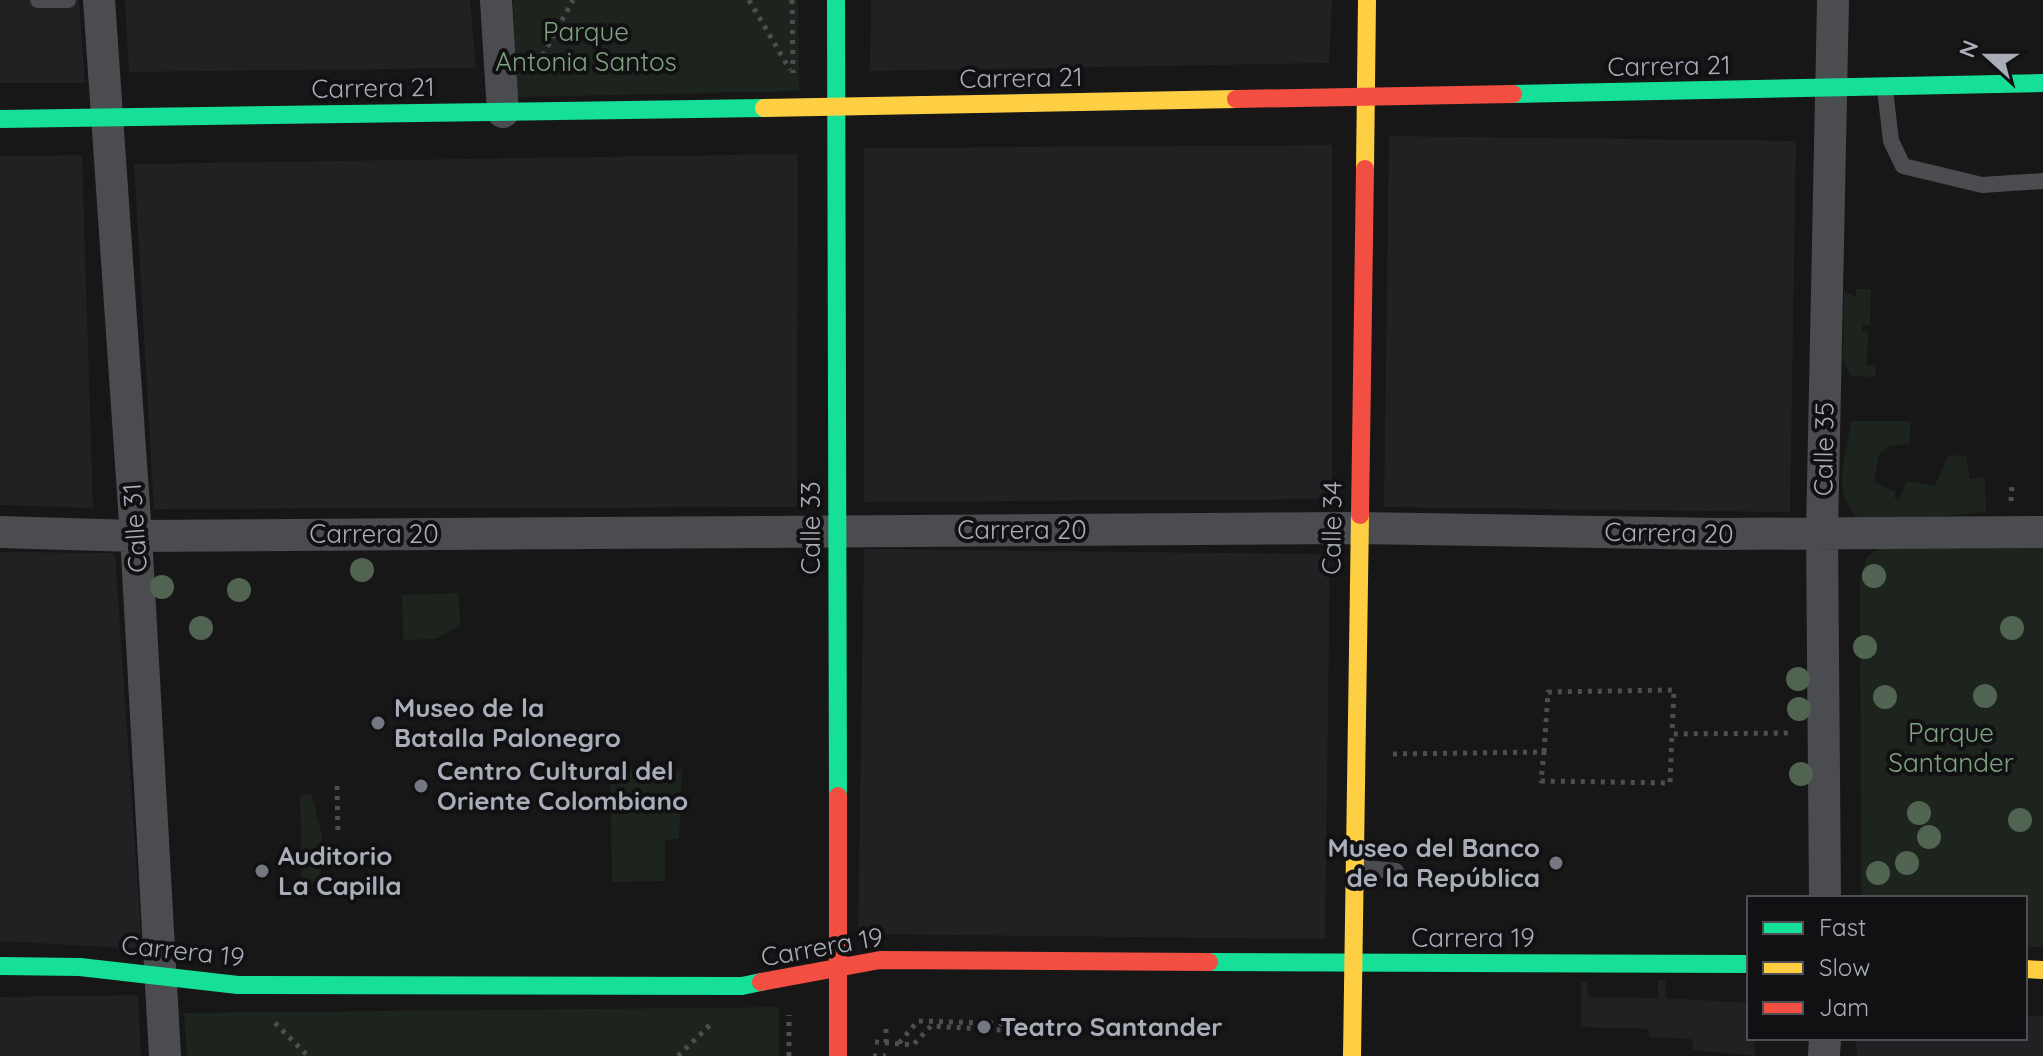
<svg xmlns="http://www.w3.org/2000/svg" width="2043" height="1056" viewBox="0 0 2043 1056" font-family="Quicksand,sans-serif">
	<rect width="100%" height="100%" fill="#171717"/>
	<!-- built -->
	<path fill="#212123" d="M0,0H79L85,83H0Z
		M125,0H470L476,68L129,72Z
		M871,0H1332L1329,63L870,71Z
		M1389,136L1796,141L1790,512L1384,507Z
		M1332,145V499L864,502V148Z
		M798,154L797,507L154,509L134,164Z
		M82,155L93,508L0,505V156Z
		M864,549L1330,554L1325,939L858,934Z
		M0,552L115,553L142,949L0,941Z
		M1658,980H1665L1666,998L1749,1003V1038H1755V1056L1693,1050L1692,1039L1649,1037L1648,1029L1581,1027V982H1587L1588,997L1658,998Z
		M138,995L141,1056H0V997Z
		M2025,1016H2043V1056H1857L1856,1038H2025Z"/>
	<!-- green -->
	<path fill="#1d241e" d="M513,0H798L799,91L518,97Z
		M1856,289H1871L1870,325H1863L1862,332H1868L1867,365H1875L1876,377L1851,376L1843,359L1844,292L1856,297Z
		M1851,421H1911L1909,444L1889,446L1879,454L1874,482L1896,492L1894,497L1899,500L1907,481L1935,486L1948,455L1966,456L1970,479L1985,477L1986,512L1863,524C1828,489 1846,465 1851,421Z
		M2043,548V947H2025V898H1861L1860,580L1866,558L1878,549Z
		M459,593L460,626L436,639L403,640L402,595Z
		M682,769L679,839L665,840V881L612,882L610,770Z
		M311,794L322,835L320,882L302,881L300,795Z
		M779,1007V1056H187L184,1013Z"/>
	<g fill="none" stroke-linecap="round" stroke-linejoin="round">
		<!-- path -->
		<path stroke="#4d4e52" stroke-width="5" stroke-dasharray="4 6" stroke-linecap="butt" d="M749,0L790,70
			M792,0L793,73
			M533,73L573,0
			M2011,501L2012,483
			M1544,752L1548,692L1674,690L1672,734
			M1393,754L1544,752L1541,781L1670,783L1672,734L1792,733
			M337,786L338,836
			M275,1023L308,1056
			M875,1042L913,1045L931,1026L1016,1031
			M886,1043V1028
			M899,1043L918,1021L1019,1024
			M678,1056L712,1023
			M789,1056V1015
			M873,1056H886"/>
		<!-- lane -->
		<path stroke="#4b4c50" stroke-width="16" d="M38,0H68
			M1885,89L1891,141L1903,166L1982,185L2043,181
			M1356,867L1396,871"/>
		<!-- street -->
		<path stroke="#4b4c50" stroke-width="32" d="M99,0L136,536L165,1056
			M496,0L503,112
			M0,532L136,536L1358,528L1718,534L2043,532
			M1825,898L1822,532L1833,0
			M1824,1056L1825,1038"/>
		<!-- fast -->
		<path stroke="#16e098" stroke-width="18" d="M836,0L838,796
			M1513,94L2043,83
			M0,119L764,108
			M1209,962L1749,964
			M0,966L80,967L238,985L742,986L761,982"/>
		<!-- slow -->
		<path stroke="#ffcf43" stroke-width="18" d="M764,108L1236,99
			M1365,169L1367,0
			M2025,969L2043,970
			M1352,1056L1360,515"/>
		<!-- jam -->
		<path stroke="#f24e42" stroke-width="18" d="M1236,99L1513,94
			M1360,515L1365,169
			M838,796V1056
			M761,982L880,960L1209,962"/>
	</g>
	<!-- trees -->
	<g fill="#506451">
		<circle cx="362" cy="570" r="12"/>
		<circle cx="1874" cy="576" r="12"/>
		<circle cx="162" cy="587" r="12"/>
		<circle cx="239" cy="590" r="12"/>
		<circle cx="201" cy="628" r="12"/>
		<circle cx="2012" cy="628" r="12"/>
		<circle cx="1865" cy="647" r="12"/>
		<circle cx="1798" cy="679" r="12"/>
		<circle cx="1985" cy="696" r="12"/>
		<circle cx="1885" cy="697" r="12"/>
		<circle cx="1799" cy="709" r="12"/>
		<circle cx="1801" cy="774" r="12"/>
		<circle cx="1919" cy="813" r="12"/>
		<circle cx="2020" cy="820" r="12"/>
		<circle cx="1929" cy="837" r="12"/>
		<circle cx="1907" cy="863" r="12"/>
		<circle cx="1878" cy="873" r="12"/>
	</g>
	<!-- markers -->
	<g fill="#757880" stroke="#111113" stroke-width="3">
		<circle cx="378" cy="723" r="8"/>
		<circle cx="421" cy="786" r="8"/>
		<circle cx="1556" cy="863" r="8"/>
		<circle cx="262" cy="871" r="8"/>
		<circle cx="984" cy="1027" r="8"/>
	</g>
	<g text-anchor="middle" stroke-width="8" stroke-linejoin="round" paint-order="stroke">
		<!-- park labels -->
		<g font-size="26" fill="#7fa381" stroke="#111113">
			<text x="586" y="41">Parque<tspan x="586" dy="30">Antonia Santos</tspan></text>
			<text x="1951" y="742">Parque<tspan x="1951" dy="30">Santander</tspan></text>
		</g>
		<!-- street labels -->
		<g font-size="26" fill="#a8adb8" stroke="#111113">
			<text transform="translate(1669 66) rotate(-1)" y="9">Carrera 21</text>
			<text transform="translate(1021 78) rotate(-1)" y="9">Carrera 21</text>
			<text transform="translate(373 88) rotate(-1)" y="9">Carrera 21</text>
			<text transform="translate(1824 449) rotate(-89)" y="9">Calle 35</text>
			<text transform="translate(135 528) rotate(-94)" y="9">Calle 31</text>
			<text transform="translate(811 528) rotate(-90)" y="9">Calle 33</text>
			<text transform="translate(1332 528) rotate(-89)" y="9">Calle 34</text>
			<text x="1022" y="539">Carrera 20</text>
			<text transform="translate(1669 533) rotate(1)" y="9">Carrera 20</text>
			<text x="374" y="543">Carrera 20</text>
			<text x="1473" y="947">Carrera 19</text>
			<text transform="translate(822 947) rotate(-10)" y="9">Carrera 19</text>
			<text transform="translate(183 951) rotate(6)" y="9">Carrera 19</text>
		</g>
		<!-- poi labels -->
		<g font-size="26" font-weight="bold" fill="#a8adb8" stroke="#111113" text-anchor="start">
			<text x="394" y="717">Museo de la<tspan x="394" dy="30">Batalla Palonegro</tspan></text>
			<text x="437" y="780">Centro Cultural del<tspan x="437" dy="30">Oriente Colombiano</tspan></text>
			<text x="1540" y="857" text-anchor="end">Museo del Banco<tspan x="1540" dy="30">de la República</tspan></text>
			<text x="278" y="865">Auditorio<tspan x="278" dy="30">La Capilla</tspan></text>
			<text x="1000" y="1036">Teatro Santander</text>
		</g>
	</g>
	<!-- legend -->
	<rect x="1747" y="896" width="280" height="144" fill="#111113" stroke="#4d4f55" stroke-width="2"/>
	<rect x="1763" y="922" width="40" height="12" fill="#16e098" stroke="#4d4f55" stroke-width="2"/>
	<text x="1819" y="936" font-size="24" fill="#a8adb8">Fast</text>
	<rect x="1763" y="962" width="40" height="12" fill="#ffcf43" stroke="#4d4f55" stroke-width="2"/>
	<text x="1819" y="976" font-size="24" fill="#a8adb8">Slow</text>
	<rect x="1763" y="1002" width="40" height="12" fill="#f24e42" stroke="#4d4f55" stroke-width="2"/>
	<text x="1819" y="1016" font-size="24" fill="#a8adb8">Jam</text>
	<!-- north arrow -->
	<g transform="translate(1987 56) rotate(291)" stroke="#111113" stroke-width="6" paint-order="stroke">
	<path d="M0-6L14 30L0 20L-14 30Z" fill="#a8adb8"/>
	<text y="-12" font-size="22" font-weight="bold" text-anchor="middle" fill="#a8adb8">N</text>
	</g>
</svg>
